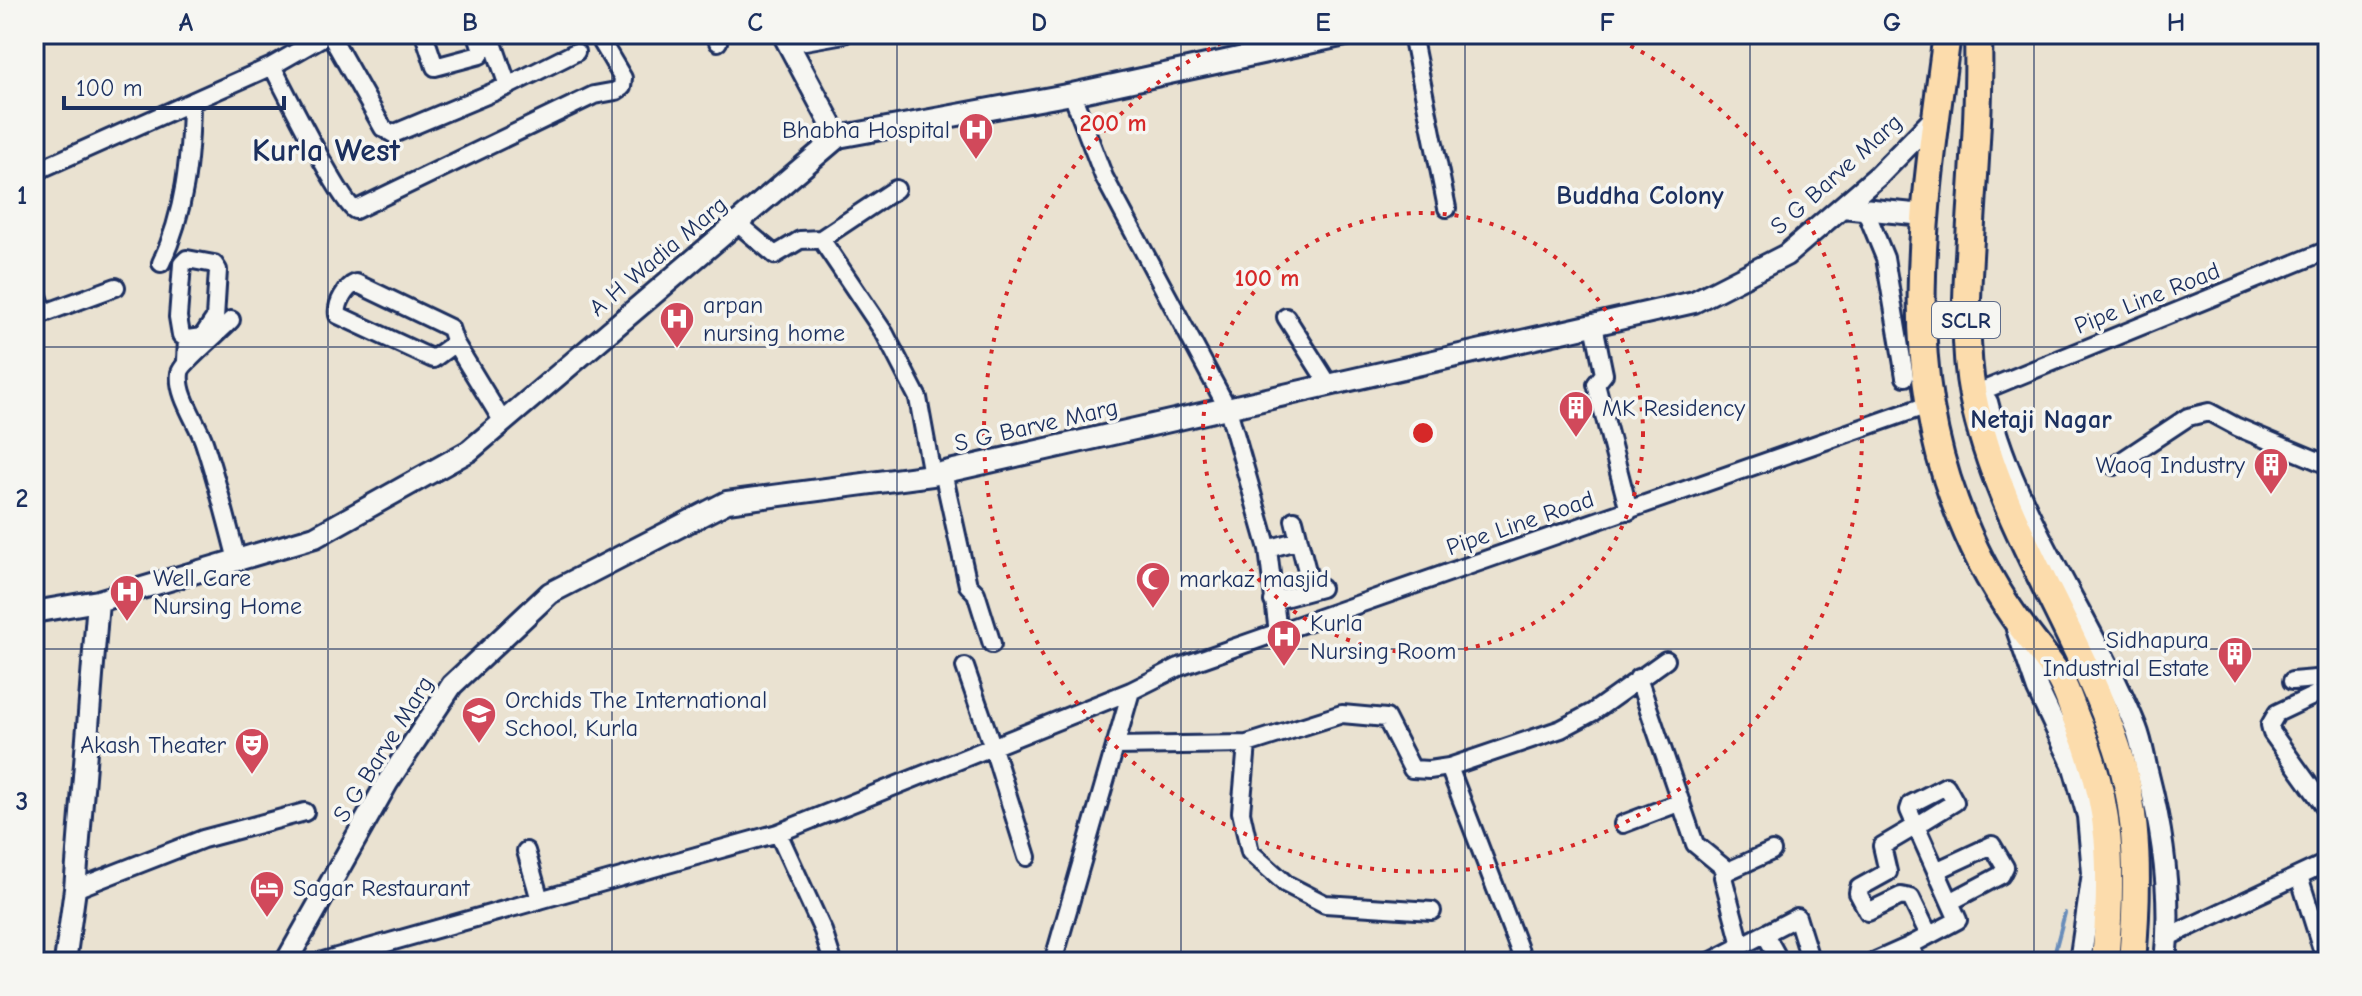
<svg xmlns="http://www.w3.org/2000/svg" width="2362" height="996" viewBox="0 0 2362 996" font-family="'Comic Neue',sans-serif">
	<rect width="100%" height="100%" fill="#eae2d1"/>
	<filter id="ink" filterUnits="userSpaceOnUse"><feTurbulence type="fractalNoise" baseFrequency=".0125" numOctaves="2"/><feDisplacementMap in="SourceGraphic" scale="16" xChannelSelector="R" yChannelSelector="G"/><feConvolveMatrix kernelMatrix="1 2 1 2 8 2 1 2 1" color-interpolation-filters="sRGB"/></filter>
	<g filter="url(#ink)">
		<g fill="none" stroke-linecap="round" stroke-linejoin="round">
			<!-- stream -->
			<path stroke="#698dba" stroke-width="4" d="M2052,962L2065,913"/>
			<defs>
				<path id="minor" d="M330,34L383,128L393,134L508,86L576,52
					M424,34L435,67L480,55L482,50L477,34
					M490,34L508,86
					M715,34L718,42
					M1412,34L1447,208
					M788,44L844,34
					M272,66C285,90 339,200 355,210L594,95L616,91L622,87L623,78L597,34
					M1072,94L1104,177L1228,409L1268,549L1278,633
					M34,172L272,66L328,34
					M1865,209L1885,258L1905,377
					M737,223L775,255L800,240L821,239L885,334L918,398L932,475
					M821,239L896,189
					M161,263C185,212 190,159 191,104
					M34,284L44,313
					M34,317L116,287
					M1286,317L1329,385
					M231,320C222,330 181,364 180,373C177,396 197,421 204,442C217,481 227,521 237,560
					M1594,325L1604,374L1596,384L1629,511
					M455,343L450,328L356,283C346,287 336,303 338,315L433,359L455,343L503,422
					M186,361L187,339L181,335L178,317L182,264L187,259L214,264L218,270L215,318L202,337L187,339
					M1984,390L2328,250
					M2114,466L2188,417L2209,412L2237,427L2328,465
					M943,472L968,585L976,593L992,644
					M1294,520L1299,540
					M1268,549L1299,540L1312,590
					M1273,601L1321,588
					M965,667L993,748L1027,857
					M1638,678L1695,844L1728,871L1723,877L1741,945
					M2292,681L2328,678
					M2315,695L2277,713L2270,725L2272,733L2328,811
					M1247,744L1241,812L1250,852L1286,884L1325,904L1432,911
					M1115,746L1247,744L1342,714L1386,718L1412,769L1429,770L1449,767L1561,729L1593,712L1666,660
					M1449,767L1524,962
					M1623,824L1681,802
					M778,833L823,931L833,962
					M526,851L540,900
					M1728,871L1772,851
					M1936,871L1992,845L2005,867L2001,875L1950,902
					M2299,876L2326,962
					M75,889L203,839L305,812
					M2168,937L2328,862
					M1909,946L1958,920L1916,826L1955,802L1946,786L1911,804L1909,810L1916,826L1882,846L1888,872L1859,888L1858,893L1868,912L1901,896L1911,898L1929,935
					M319,962L778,833L1131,691L1179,667L1928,405
					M1053,962L1131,691
					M1710,962L1797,917L1811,962
					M1762,962L1776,954L1765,934
					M1873,962L1909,946L1918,962"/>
				<path id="tertiary" d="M783,34L838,137
					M1842,207L1924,215
					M1987,402C2016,519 2091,617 2136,728C2142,743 2144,760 2148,775C2164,837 2172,899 2165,962
					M34,612L98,601L315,537L469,451L838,137L1072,94L1350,34
					M2017,629L2038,690L2073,764L2088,816L2093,873L2080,962
					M65,962L75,889L98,601
					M286,962L387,783L452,685L550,593L727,502L932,475L1694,302L1786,255L1878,176L1936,117"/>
				<path id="trunk" d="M1947,34C1927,189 1898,351 1955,502C1969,540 1990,582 2013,615C2028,637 2047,657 2060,679C2067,691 2071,705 2076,718C2113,804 2113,871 2105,962
					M1978,34C1980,103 1974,171 1970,239C1967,291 1963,344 1973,396C1998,522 2077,626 2117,747C2140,816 2138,890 2132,962"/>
			</defs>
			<!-- minor casing -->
			<use href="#minor" stroke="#1b2f5e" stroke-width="22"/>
			<!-- tertiary casing -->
			<use href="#tertiary" stroke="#1b2f5e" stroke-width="26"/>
			<!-- trunk casing -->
			<use href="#trunk" stroke="#1b2f5e" stroke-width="32"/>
			<!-- minor -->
			<use href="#minor" stroke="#f6f6f2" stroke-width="16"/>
			<!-- tertiary -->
			<use href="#tertiary" stroke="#f6f6f2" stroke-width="20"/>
			<!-- trunk -->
			<use href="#trunk" stroke="#fcdcac" stroke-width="26"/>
		</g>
	</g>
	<!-- grid -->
	<path fill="none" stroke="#1b2f5e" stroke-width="2" stroke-opacity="0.55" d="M328,34V962M612,34V962M897,34V962M1181,34V962M1465,34V962M1750,34V962M2034,34V962M34,347H2328M34,649H2328"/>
	<!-- distance rings -->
	<g fill="none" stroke="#d62828" stroke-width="4" stroke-dasharray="4 8">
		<circle cx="1423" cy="433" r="220"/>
		<path d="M1609 35A439 439 0 1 1 1237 35"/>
	</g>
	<!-- icons -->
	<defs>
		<symbol id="hospital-pin" viewBox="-11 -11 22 30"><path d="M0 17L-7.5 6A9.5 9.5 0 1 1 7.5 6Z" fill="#d1495b" stroke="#f6f6f2"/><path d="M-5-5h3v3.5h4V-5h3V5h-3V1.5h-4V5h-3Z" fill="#fff"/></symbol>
		<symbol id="building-pin" viewBox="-11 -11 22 30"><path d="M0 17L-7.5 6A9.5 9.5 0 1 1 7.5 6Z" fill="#d1495b" stroke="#f6f6f2"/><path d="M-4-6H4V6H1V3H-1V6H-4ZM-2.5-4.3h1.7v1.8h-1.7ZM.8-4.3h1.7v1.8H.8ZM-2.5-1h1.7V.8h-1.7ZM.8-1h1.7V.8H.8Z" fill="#fff"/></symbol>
		<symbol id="mosque-pin" viewBox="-11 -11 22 30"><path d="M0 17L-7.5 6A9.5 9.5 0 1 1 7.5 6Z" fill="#d1495b" stroke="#f6f6f2"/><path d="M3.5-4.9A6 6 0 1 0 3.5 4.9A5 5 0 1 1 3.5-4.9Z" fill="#fff"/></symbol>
		<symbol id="school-pin" viewBox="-11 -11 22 30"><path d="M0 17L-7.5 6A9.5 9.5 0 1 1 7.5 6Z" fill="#d1495b" stroke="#f6f6f2"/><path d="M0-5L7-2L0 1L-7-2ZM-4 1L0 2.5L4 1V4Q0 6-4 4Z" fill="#fff"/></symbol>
		<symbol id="theatre-pin" viewBox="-11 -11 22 30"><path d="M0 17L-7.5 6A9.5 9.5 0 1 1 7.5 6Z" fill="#d1495b" stroke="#f6f6f2"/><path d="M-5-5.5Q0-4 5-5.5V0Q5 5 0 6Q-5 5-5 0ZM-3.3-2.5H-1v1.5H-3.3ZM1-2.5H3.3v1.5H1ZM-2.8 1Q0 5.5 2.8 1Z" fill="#fff"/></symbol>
		<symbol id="hotel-pin" viewBox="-11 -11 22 30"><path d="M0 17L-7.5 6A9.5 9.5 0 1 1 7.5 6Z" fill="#d1495b" stroke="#f6f6f2"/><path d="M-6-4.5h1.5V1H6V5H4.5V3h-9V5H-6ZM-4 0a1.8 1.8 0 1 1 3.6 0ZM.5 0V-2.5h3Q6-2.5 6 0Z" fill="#fff"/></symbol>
	</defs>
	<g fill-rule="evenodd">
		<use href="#hospital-pin" x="956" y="110" width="40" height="54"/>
		<use href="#hospital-pin" x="657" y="299" width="40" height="54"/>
		<use href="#building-pin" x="1556" y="388" width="40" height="54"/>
		<use href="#building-pin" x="2251" y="445" width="40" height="54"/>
		<use href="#mosque-pin" x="1133" y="559" width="40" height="54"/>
		<use href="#hospital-pin" x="107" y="572" width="40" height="54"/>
		<use href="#hospital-pin" x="1264" y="617" width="40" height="54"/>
		<use href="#building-pin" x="2215" y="634" width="40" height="54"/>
		<use href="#school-pin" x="459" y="694" width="40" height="54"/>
		<use href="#theatre-pin" x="232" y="725" width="40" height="54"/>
		<use href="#hotel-pin" x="247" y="868" width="40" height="54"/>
	</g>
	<g text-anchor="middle" stroke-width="7" stroke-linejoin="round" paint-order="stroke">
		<!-- shield labels -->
		<rect fill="#f6f6f2" stroke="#5d6b8a" stroke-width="2" x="1932" y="302" width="68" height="36" rx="6"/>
		<g font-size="22" font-weight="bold" fill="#1b2f5e">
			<text x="1966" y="328">SCLR</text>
		</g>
		<!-- poi labels -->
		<g font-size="24" fill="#1b2f5e" stroke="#f6f6f2" text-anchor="start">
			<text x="950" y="138" text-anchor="end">Bhabha Hospital</text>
			<text x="703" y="313">arpan<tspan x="703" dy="28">nursing home</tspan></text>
			<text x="1602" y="416">MK Residency</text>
			<text x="2245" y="473" text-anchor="end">Waoq Industry</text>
			<text x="153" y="586">Well Care<tspan x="153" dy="28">Nursing Home</tspan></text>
			<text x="1179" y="587">markaz masjid</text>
			<text x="1310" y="631">Kurla<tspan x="1310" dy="28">Nursing Room</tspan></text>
			<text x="2209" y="648" text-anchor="end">Sidhapura<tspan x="2209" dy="28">Industrial Estate</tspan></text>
			<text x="505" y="708">Orchids The International<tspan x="505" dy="28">School, Kurla</tspan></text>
			<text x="226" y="753" text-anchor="end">Akash Theater</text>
			<text x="293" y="896">Sagar Restaurant</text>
		</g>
		<!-- street labels -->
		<g font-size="24" fill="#1b2f5e" stroke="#f6f6f2">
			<text transform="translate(1836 174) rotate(-42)" y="8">S G Barve Marg</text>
			<text transform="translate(658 256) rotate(-40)" y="8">A H Wadia Marg</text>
			<text transform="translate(2147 298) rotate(-22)" y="8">Pipe Line Road</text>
			<text transform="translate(1036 425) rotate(-13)" y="8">S G Barve Marg</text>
			<text transform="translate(1520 523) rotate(-19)" y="8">Pipe Line Road</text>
			<text transform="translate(383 749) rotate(-58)" y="8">S G Barve Marg</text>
		</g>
		<!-- neighbourhood labels -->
		<g font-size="26" font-weight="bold" fill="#1b2f5e" stroke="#f6f6f2">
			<text x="1640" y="204">Buddha Colony</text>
			<text x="2041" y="428">Netaji Nagar</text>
		</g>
		<!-- district labels -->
		<g font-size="32" font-weight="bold" fill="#1b2f5e" stroke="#f6f6f2">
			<text x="326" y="161">Kurla West</text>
		</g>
	</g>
	<circle cx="1423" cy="433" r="12" fill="#d62828" stroke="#f6f6f2" stroke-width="4"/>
	<g font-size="24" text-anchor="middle" font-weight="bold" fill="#d62828" stroke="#f6f6f2" stroke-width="7" stroke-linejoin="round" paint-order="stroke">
		<text x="1113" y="131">200 m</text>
		<text x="1267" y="286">100 m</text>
	</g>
	<!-- margin -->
	<rect width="2362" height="996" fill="none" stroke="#f6f6f2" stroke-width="88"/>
	<!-- scale -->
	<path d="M64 96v12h220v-12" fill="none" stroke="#1b2f5e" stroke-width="4"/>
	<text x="76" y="96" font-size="24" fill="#1b2f5e" stroke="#f6f6f2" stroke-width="6" paint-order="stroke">100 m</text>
	<rect x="44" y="44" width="2274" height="908" fill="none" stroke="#1b2f5e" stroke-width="3"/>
	<g font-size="26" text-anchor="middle" font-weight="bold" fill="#1b2f5e">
		<text x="186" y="31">A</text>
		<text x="470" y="31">B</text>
		<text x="755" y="31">C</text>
		<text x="1039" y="31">D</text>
		<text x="1323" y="31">E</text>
		<text x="1607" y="31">F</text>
		<text x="1892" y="31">G</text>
		<text x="2176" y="31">H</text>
		<text x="22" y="204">1</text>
		<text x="22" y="507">2</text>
		<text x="22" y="810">3</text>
	</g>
</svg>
